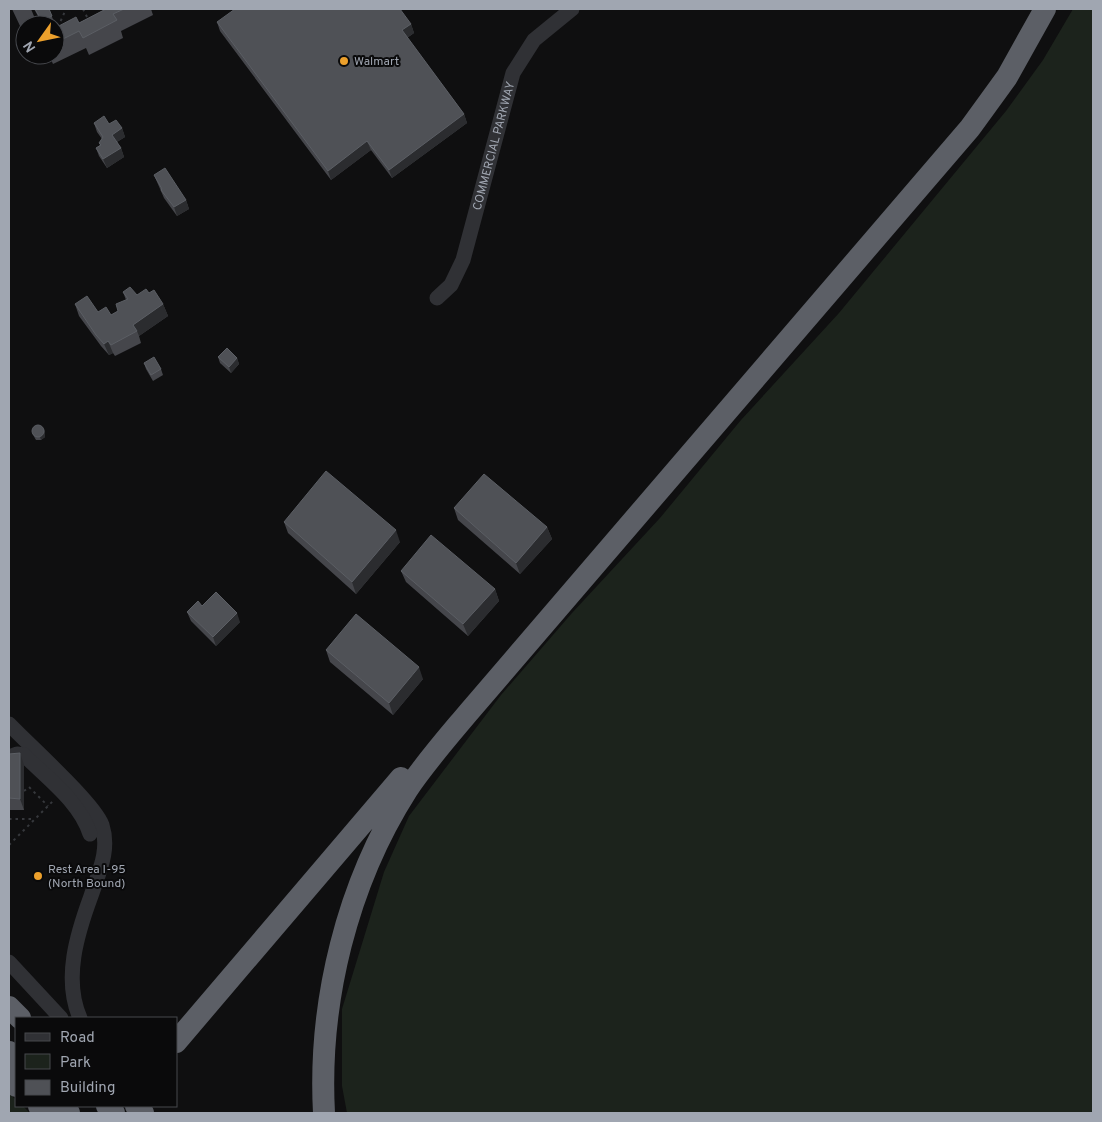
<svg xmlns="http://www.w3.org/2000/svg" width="1102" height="1122" viewBox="0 0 1102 1122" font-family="Overpass,sans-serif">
	<rect width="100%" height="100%" fill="#0f0f10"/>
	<!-- green -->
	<path fill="#1c231c" d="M1073,9H1093V1113H347L342,1086V1009L384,872L409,816L501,695L572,613L660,518L741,420L839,313L1006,111L1043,60Z
		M9,1093L16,1100V1106H23L30,1113H9Z"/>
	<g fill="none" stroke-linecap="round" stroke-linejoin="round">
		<!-- path -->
		<path stroke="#36383c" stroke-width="2" stroke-dasharray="2.5 4" stroke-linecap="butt" d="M83,9L88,19
			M58,27L66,9
			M24,791L29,787L48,806
			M9,819H35
			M9,845L53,801"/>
		<!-- minor -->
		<g stroke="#303135" stroke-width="15">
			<path id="s1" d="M437,298L451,285L463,260L513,73L534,40L572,9"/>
			<path d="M9,724C29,745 94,803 102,825C110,850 99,872 91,896C77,934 63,979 80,1018"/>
			<path d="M9,757L17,754L24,755C47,778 80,802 90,834"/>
			<path d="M9,962L61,1018"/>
		</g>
		<!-- highway -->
		<path stroke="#5c5f66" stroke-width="22" d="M9,1007L20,1018
			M176,1042L401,778
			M9,1052L16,1060
			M9,1080L16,1086
			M39,1106L47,1113
			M62,1106L69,1113
			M107,1106L114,1113
			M136,1106L143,1113
			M324,1113C318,1002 347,884 407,790C425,763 447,738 468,713L970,128L1007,77L1045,9"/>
	</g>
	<!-- wall -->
	<path fill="#45464b" d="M12,9H31L36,21L28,25H25V26L21,28Z
		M34,9H49L54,22L48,25H43Z
		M106,9H151L153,15L121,31L123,38L89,55L86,48L53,64L49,55H55V28L79,23Z
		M217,22L411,24L414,33L407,38L464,114L467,123L392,178L371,150L331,180L220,31Z
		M94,123L109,124L122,128L125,137L117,142L121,148L124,157L107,168L99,156L96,148L100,145L99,143L102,139L97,132Z
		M154,175L186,200L189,209L177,216L164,198Z
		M123,292L137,295L149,293L163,304L168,316L139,336L141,343L115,356L113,353L109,355L101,346L79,316L75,304L98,312L111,315L118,311L126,300Z
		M218,357L237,358L239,364L231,373L220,363Z
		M144,363L161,369L163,375L153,381L146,369Z
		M45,432V437L41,440H36L32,433Z
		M454,508L547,527L552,539L520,574L458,520Z
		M284,522L400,542L356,594L288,533Z
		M401,571L495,589L499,601L468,636L406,582Z
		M202,606L240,622L216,646L191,621L187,612Z
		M326,650L423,679L393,715L330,662Z
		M9,754L24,765V810H9Z"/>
	<!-- shaded-wall -->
	<path fill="#2b2c2f" d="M411,24L414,33L405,39L402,30Z
		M464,114L467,123L392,178L389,170Z
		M122,128L125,137L115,143L112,135Z
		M367,141L371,150L331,180L328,171Z
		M121,148L124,157L107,168L103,159Z
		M186,200L189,209L177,216L174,207Z
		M163,304L168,316L139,336L137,331L133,325Z
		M108,341L113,353L109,355L104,344Z
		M237,358L239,364L231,373L229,367Z
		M44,429L45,432V437L41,440L40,437Z
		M547,527L552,539L520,574L516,563Z
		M396,530L400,542L356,594L352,582Z
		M495,589L499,601L468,636L463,624Z
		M237,613L240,622L216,646L213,637Z
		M419,667L423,679L393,715L389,703Z
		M20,753L24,765V810L20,799Z"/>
	<!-- building -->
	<path fill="#4f5156" stroke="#5b5e64" d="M35,9H49L52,16L42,21Z
		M106,9H124L113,14L117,20L83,38L79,31L55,43V28L76,17L79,23Z
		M235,9H400L411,24L402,30L464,114L389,170L367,141L328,171L217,22Z
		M104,116L109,124L116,120L122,128L112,135L121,148L103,159L96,148L101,145L99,143L103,137L94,123Z
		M165,168L186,200L174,207L161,190L162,189L154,175Z
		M130,287L137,295L146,289L149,293L154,290L163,304L133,325L137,331L111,345L108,341L104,344L96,335L75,304L87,296L98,312L106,307L111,315L118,311L116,304L128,299L123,292Z
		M227,348L237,358L229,367L218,357Z
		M154,357L161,369L151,375L144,363Z
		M32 431a6 6 0 1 1 12 0a6 6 0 1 1-12 0Z
		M326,471L396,530L352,582L284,522Z
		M484,474L547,527L516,563L454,508Z
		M431,535L495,589L463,624L401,571Z
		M216,592L237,613L213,637L187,612L198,601L202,606Z
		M356,614L419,667L389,703L326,650Z
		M20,753V799L9,798V754Z"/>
	<!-- markers -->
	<g fill="#eca02c" stroke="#0a0a0b" stroke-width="2">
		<circle cx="344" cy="61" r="5"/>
		<circle cx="38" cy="876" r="5"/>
	</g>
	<g text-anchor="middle" stroke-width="4" stroke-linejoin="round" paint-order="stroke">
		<!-- poi labels -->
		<g font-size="12" fill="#a0a6b1" stroke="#0a0a0b" text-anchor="start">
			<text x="354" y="65">Walmart</text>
			<text x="48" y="873">Rest Area I-95<tspan x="48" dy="14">(North Bound)</tspan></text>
		</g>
		<!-- street labels -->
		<g font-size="12" fill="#a0a6b1" stroke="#0a0a0b">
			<text dy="4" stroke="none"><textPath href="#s1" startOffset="165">COMMERCIAL PARKWAY</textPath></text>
		</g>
	</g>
	<!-- border -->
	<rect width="1102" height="1122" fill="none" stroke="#a0a6b1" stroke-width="20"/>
	<!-- legend -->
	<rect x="15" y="1017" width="162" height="90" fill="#0a0a0b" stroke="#46484d"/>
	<rect x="25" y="1033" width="25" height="8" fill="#303135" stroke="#46484d"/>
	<text x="60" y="1042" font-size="15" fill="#a0a6b1">Road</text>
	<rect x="25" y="1054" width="25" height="15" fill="#1c231c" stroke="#46484d"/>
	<text x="60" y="1067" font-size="15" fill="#a0a6b1">Park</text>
	<rect x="25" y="1080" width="25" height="15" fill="#4f5156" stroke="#46484d"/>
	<text x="60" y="1092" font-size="15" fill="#a0a6b1">Building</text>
	<!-- north arrow -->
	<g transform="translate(40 40) rotate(237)"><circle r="24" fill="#0a0a0b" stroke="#46484d"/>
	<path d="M0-4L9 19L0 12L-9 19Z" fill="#eca02c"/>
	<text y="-8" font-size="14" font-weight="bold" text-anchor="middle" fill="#a0a6b1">N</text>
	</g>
</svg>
